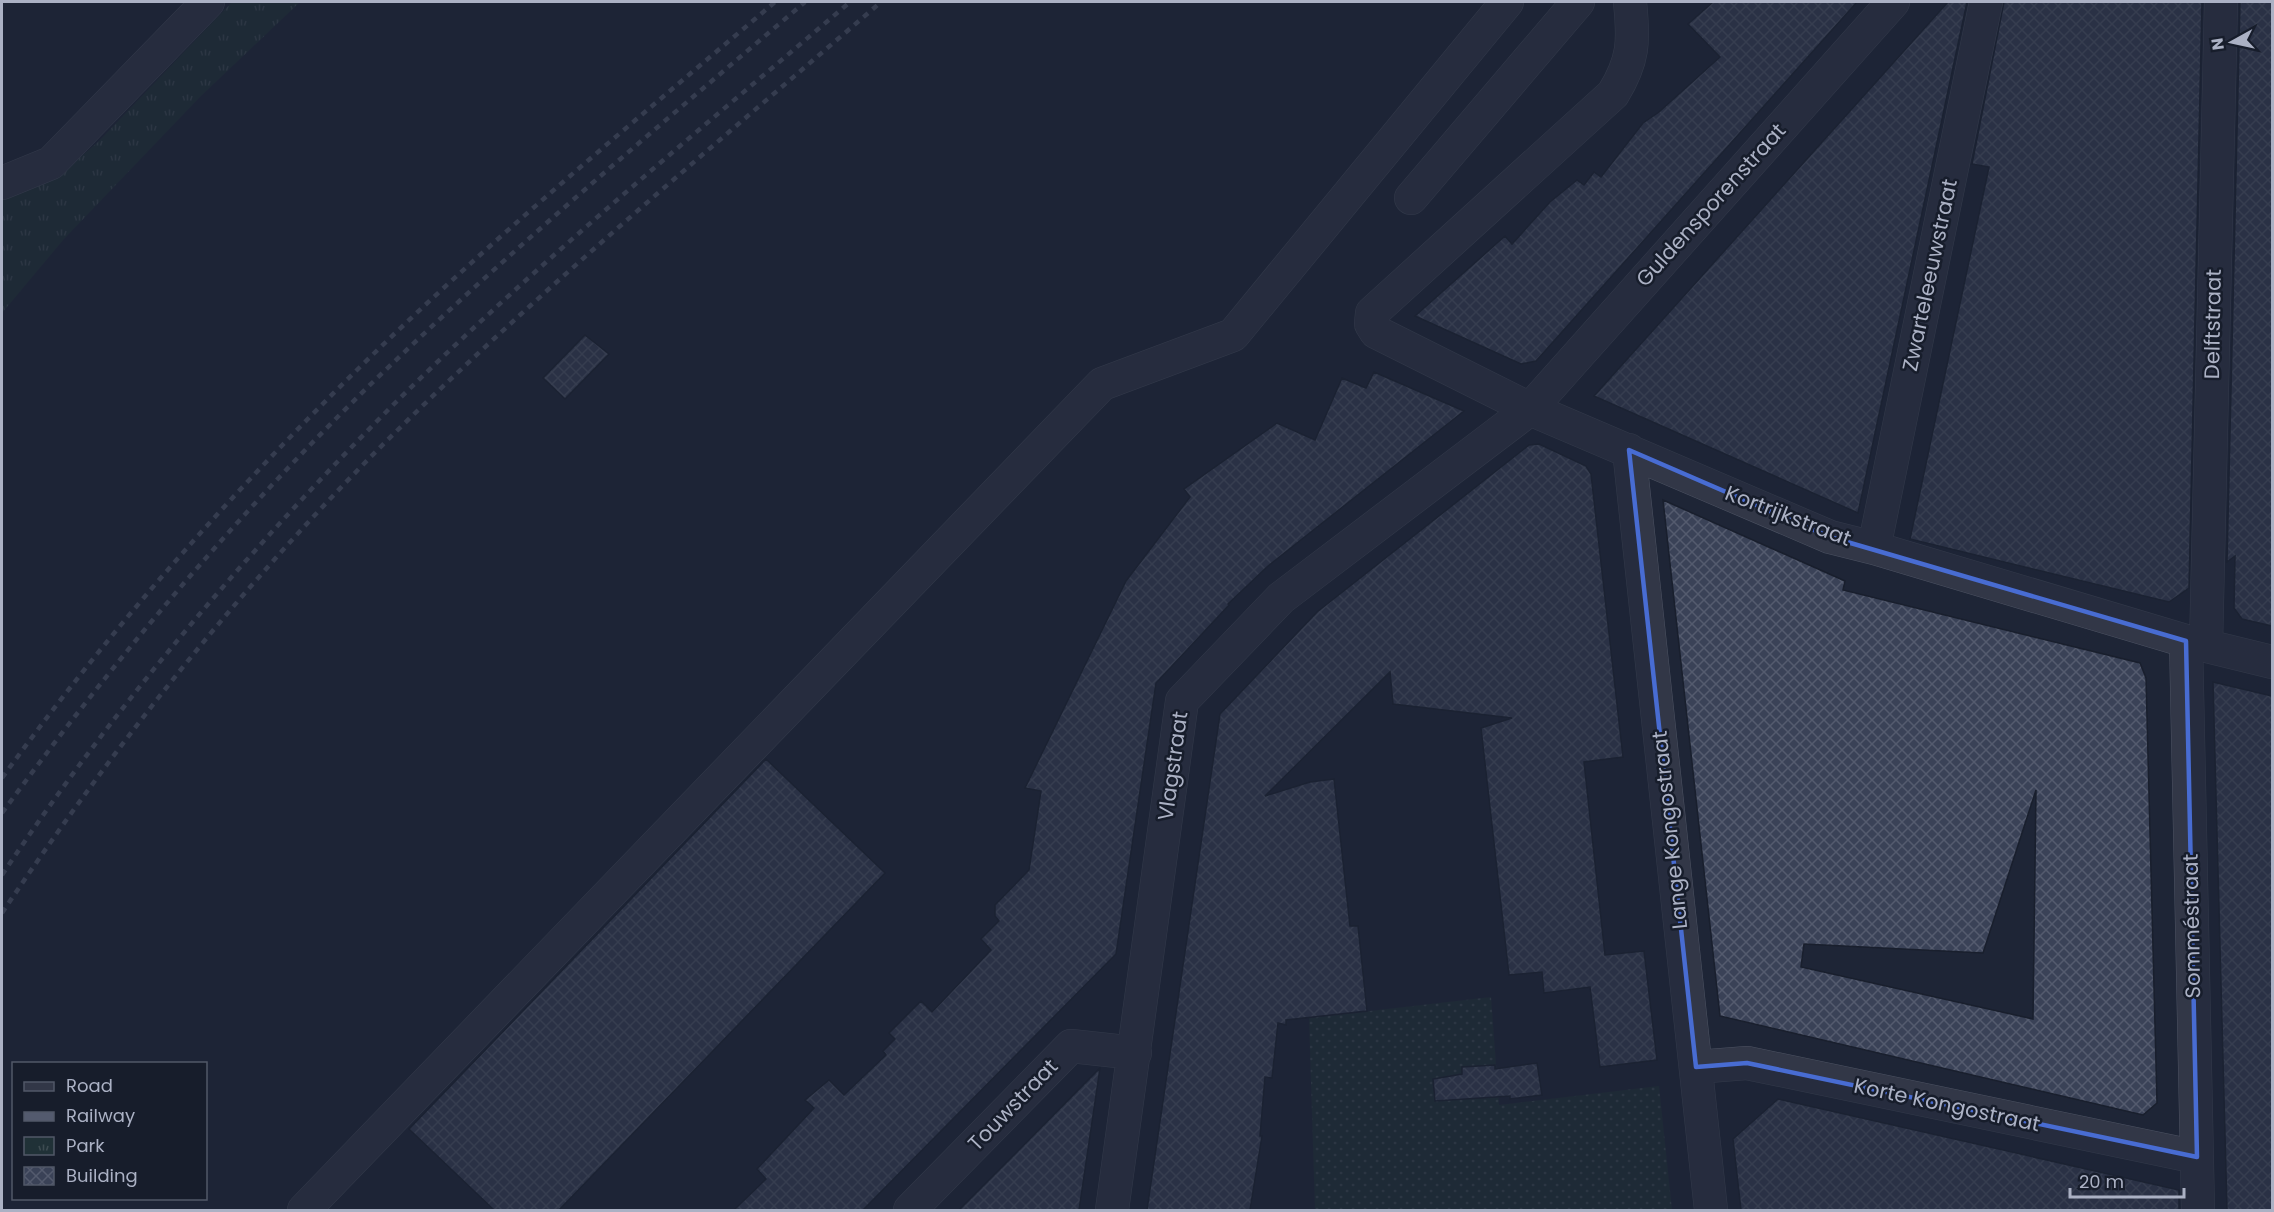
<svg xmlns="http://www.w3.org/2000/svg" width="2274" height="1212" viewBox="0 0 2274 1212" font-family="Poppins,sans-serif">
	<defs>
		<pattern id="park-tufts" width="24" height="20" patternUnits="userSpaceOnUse" patternTransform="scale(1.5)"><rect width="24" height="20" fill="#203137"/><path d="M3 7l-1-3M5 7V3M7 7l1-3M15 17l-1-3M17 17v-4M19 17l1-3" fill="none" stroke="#3e4c52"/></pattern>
		<pattern id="garden-dots" width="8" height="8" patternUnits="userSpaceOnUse" patternTransform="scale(1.5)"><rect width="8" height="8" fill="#203137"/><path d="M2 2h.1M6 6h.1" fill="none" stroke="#3e4c52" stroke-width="1.8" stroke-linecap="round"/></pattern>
		<pattern id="building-cross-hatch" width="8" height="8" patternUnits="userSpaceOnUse" patternTransform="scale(1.5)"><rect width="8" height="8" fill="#3a4257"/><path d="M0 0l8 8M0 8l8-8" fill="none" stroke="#545b6e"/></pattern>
	</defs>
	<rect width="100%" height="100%" fill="#1e2536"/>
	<!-- park -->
	<path fill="url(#park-tufts)" d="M232,2H300L200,97L64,239L2,313V200L63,172L98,142Z"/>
	<!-- garden -->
	<path fill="url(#garden-dots)" d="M1491,997L1499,1105L1659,1086L1672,1210H1315L1309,1018Z"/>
	<!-- building -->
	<path fill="url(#building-cross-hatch)" stroke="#191f2d" stroke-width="1.5" fill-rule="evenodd" d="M1713,2H1857L1536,361L1521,364L1415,316L1505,236L1512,244L1550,202L1577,180L1584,185L1594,172L1601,177L1643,123L1659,112L1720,57L1688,24Z
		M1948,2H1967L1858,513L1594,396Z
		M2004,2H2202L2189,588L2169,602L1910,539L1989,167L1972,164Z
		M2240,2H2272V626L2242,619L2234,608L2235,556L2227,562Z
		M585,335L609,354L565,399L543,378Z
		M1374,372L1464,411L1268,566L1228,604L1229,605L1156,683L1116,954L863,1210H734L766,1179L757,1169L814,1108L805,1100L829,1080L844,1095L886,1055L883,1051L895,1039L889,1033L921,1001L932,1012L991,950L981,939L999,921L995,916V905L1029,870L1041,791L1025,788L1126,581L1190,497L1184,489L1277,423L1315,440L1342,378L1366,388Z
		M1539,444L1586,466L1591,474L1623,757L1584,762L1605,955L1644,951L1657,1060L1600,1067L1590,987L1544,993L1542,972L1509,975L1481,728L1512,718L1393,704L1390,672L1265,796L1310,782L1334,779L1350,926H1358L1367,1011L1286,1020V1025L1278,1023L1272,1078L1265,1077L1260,1136H1262L1250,1210H1147L1220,714L1317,612L1529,445Z
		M1663,500L1845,581L1843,590L2140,663L2146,678L2157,1103L2143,1115L1720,1016ZM2036,790L2033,1019L1801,967L1804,944L1983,953Z
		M2213,682L2272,696V1210H2227Z
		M766,759L885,873L559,1210H494L409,1129Z
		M1537,1063L1542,1095L1510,1099V1096L1435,1101L1433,1079L1462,1074V1067L1495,1065V1069Z
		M1100,1068L1079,1210H959L999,1170Z
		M1778,1099L2179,1190V1210H1741L1733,1139Z"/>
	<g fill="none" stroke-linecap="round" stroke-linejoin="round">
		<defs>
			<path id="minor" d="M1630,2C1634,41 1634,60 1613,94L1372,313L1371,324L1376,332L1530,409L1830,537L1874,548L2186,641L2272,662
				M2,183L51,163L208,2
				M1411,198L1578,2
				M1629,450L1711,1210
				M1874,548L1986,2
				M2186,641L2198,1210
				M2206,646L2221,2
				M1696,1067L1747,1063L2197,1157
				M304,1210L1102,384L1233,335L1507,2
				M910,1210L1071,1046L1135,1053
				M1112,1210L1182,701L1281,598L1530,409L1893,2"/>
		</defs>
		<!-- minor casing -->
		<use href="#minor" stroke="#4c5262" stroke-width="34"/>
		<!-- minor -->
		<use href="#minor" stroke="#323747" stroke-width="33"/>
		<!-- rail -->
		<path stroke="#535a6e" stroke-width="4.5" stroke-dasharray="6 6" stroke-linecap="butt" d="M2,778C109,630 230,494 360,367C492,238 635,121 775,2
			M2,813C114,660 236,515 373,382C511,249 659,126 805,2
			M2,875C115,705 250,548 394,404C538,262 696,133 850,2
			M2,913C121,735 258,565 412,416C562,271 723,138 881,2"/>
	</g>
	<!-- marked area -->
	<path d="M0 0H2274V1212H0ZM1629,450L1830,537L2186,641L2197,1157L1747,1063L1696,1067Z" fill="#1e2536" fill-opacity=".55" fill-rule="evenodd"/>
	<path fill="none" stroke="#486cd2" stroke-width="4.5" stroke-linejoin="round" d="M1629,450L1830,537L2186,641L2197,1157L1747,1063L1696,1067Z"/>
	<g text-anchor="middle" stroke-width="5" stroke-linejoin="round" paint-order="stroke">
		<!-- street labels -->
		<g font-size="21" fill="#abb1c4" stroke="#171d2b">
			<text transform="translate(1711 205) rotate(-48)" y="7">Guldensporenstraat</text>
			<text transform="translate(1930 275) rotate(-78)" y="7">Zwarteleeuwstraat</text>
			<text transform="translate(2213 324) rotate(-89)" y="7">Delftstraat</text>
			<text transform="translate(1788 516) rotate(21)" y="7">Kortrijkstraat</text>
			<text transform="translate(1173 766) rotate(-82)" y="7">Vlagstraat</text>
			<text transform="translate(1670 830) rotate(-96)" y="7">Lange Kongostraat</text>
			<text transform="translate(2192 926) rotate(-91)" y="7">Somméstraat</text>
			<text transform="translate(1013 1105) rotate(-46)" y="7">Touwstraat</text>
			<text transform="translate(1947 1105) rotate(12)" y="7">Korte Kongostraat</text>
		</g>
	</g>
	<!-- border -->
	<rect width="2274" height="1212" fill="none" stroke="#abb1c4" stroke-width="6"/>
	<!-- legend -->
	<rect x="12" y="1062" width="195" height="138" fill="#171d2b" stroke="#525868" stroke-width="1.5"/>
	<rect x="24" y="1082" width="30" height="9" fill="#323747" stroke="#525868" stroke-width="1.5"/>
	<text x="66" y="1092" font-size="18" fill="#abb1c4">Road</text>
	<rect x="24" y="1112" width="30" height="9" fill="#535a6e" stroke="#525868" stroke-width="1.5"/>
	<text x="66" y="1122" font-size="18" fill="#abb1c4">Railway</text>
	<rect x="24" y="1137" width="30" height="18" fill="url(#park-tufts)" stroke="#525868" stroke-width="1.5"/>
	<text x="66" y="1152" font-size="18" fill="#abb1c4">Park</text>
	<rect x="24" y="1167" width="30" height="18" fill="url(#building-cross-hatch)" stroke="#525868" stroke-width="1.5"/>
	<text x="66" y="1182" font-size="18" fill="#abb1c4">Building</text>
	<!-- north arrow -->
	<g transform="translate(2232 42) rotate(262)" stroke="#171d2b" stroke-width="4.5" paint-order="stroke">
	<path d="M0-4.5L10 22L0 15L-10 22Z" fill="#abb1c4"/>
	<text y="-9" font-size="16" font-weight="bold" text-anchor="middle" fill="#abb1c4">N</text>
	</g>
	<!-- scale -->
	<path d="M2070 1188v9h114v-9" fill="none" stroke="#abb1c4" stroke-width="3"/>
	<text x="2079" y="1188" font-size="18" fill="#abb1c4" stroke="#171d2b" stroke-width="4.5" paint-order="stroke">20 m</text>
</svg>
